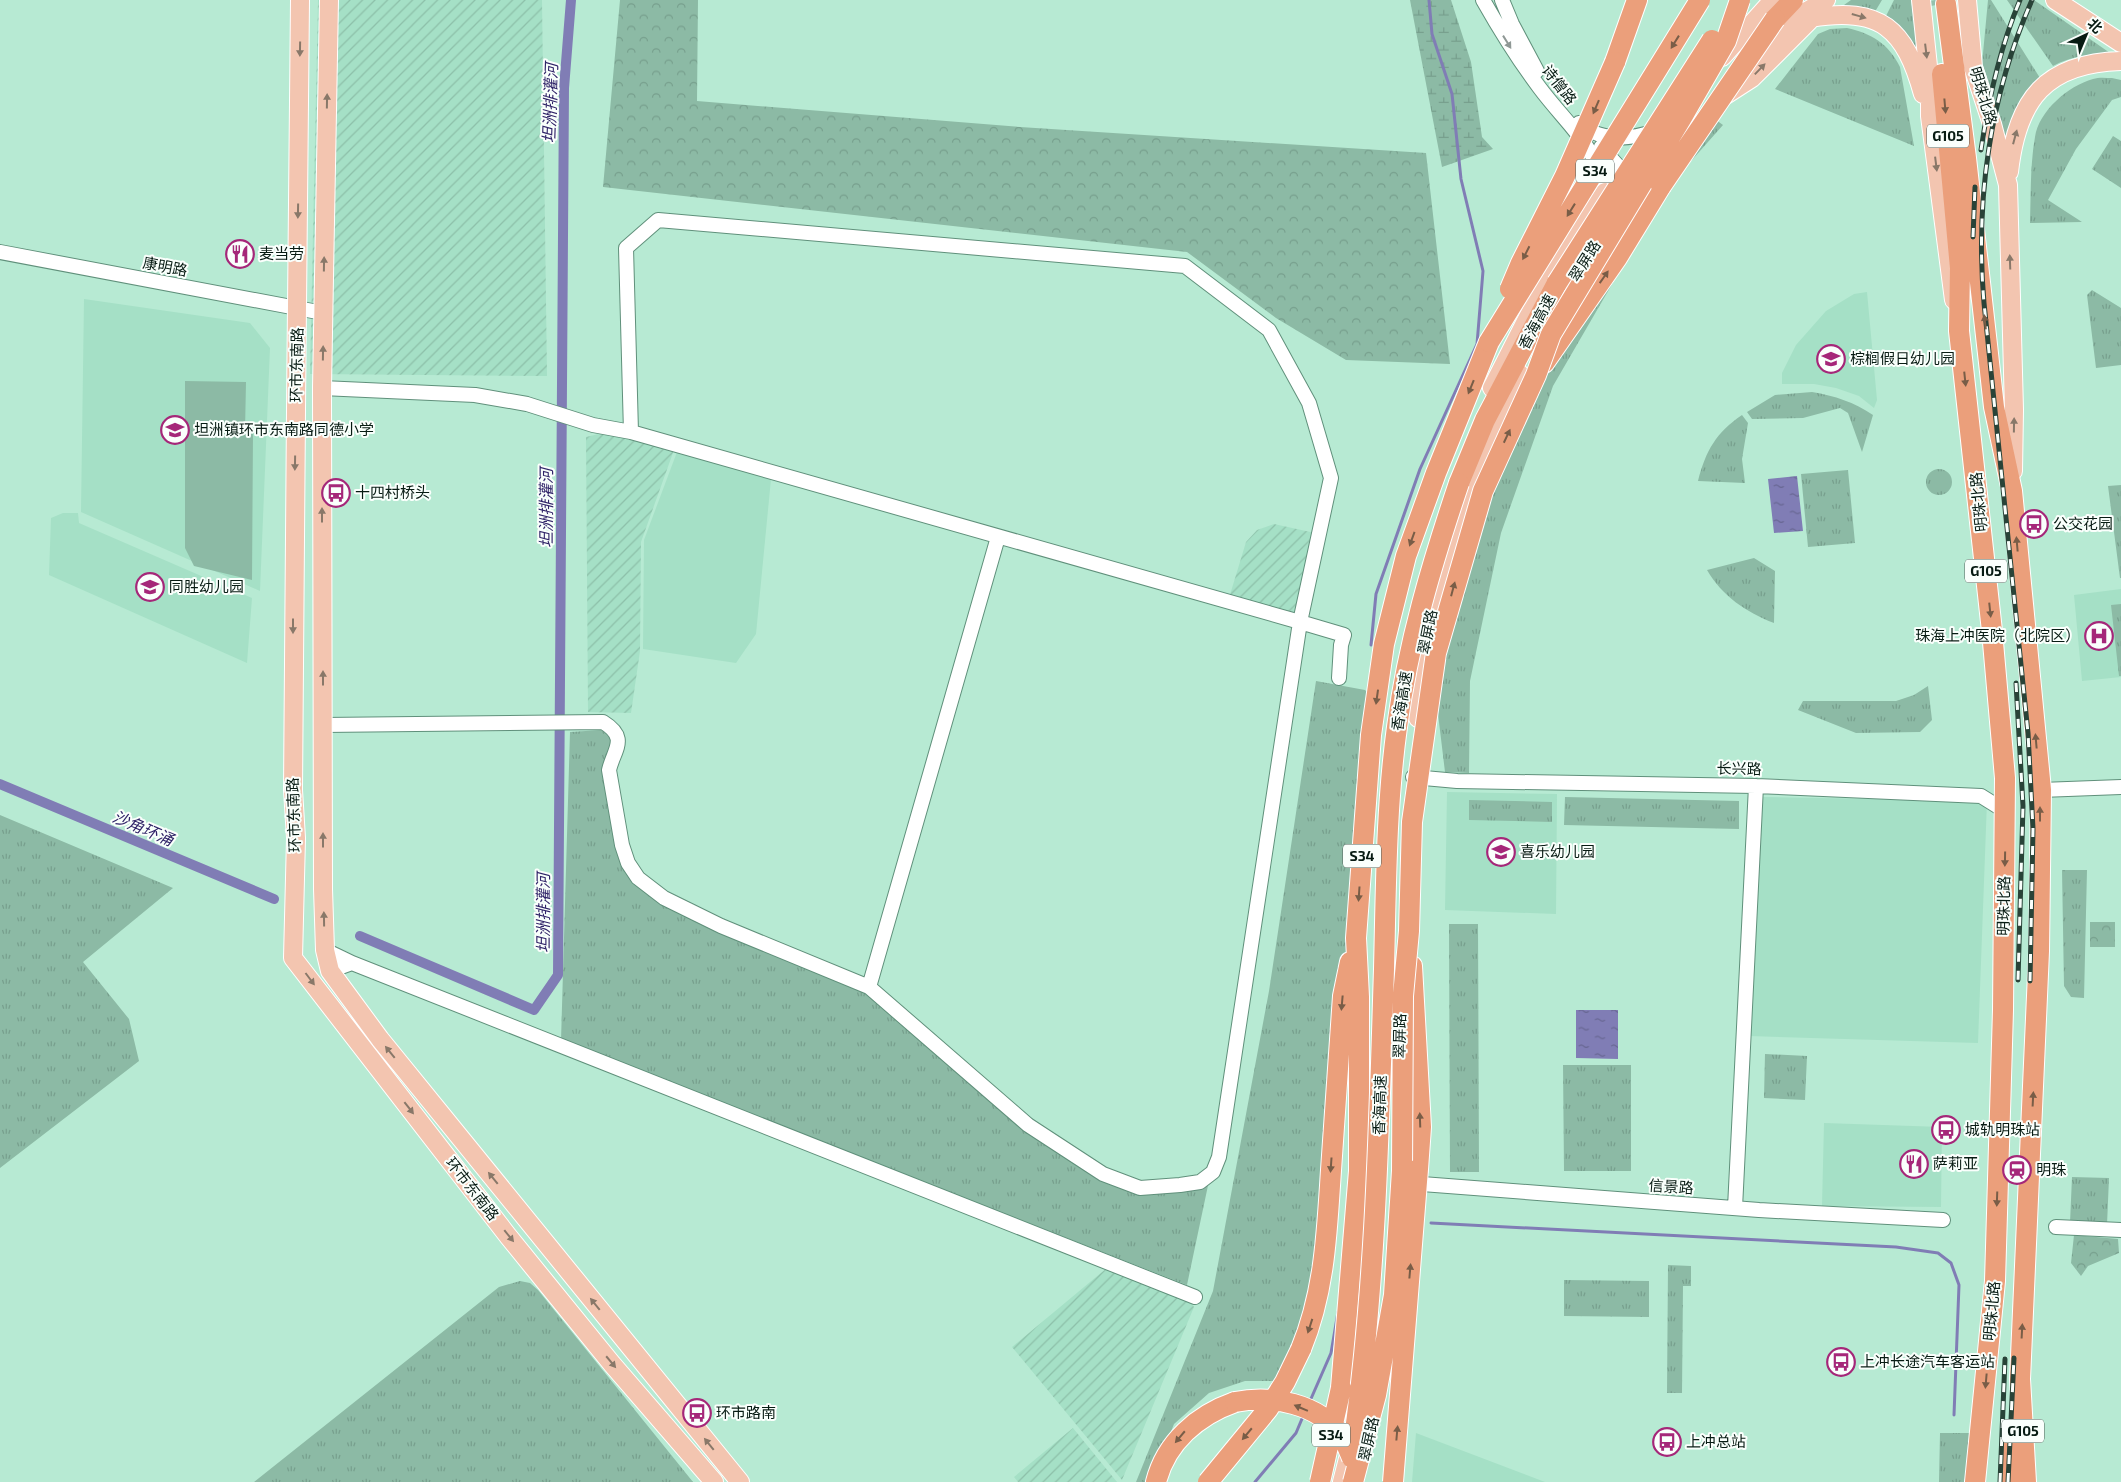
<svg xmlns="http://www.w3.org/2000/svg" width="2121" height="1482" viewBox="0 0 2121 1482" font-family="'Exo 2','Noto Sans SC',sans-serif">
	<defs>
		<pattern id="industrial-furrows" width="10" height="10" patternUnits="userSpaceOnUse" patternTransform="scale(1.25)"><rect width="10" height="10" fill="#a5e0c6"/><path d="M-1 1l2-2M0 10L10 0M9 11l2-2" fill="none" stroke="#8dc0a9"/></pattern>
		<pattern id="grass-tufts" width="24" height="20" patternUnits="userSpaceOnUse" patternTransform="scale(1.25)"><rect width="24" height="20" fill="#8cbaa5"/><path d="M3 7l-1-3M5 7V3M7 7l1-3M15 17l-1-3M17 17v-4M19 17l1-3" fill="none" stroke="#779f8d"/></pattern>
		<pattern id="wetland-marsh" width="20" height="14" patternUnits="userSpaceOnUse" patternTransform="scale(1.25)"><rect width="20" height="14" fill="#8cbaa5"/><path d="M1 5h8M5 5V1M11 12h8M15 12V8" fill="none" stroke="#779f8d"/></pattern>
		<pattern id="park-crowns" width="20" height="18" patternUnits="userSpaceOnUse" patternTransform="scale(1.25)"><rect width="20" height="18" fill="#8cbaa5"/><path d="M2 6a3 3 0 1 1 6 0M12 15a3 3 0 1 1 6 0" fill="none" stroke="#779f8d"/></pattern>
		<pattern id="water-ripples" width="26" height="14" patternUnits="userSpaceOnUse" patternTransform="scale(1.25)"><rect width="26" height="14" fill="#807db5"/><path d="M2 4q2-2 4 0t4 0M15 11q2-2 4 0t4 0" fill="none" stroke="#676692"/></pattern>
	</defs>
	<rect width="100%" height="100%" fill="#b7ead3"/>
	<!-- built -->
	<path fill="#a5e0c6" d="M1867,292L1877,400L1874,408L1859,396L1836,388L1814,384H1782V373L1796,345L1826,311L1854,294Z
		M84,299L250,323L270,348L260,591L81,512Z
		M677,452L771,479L756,634L736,663L643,649L644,540Z
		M63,513H78L79,523L252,598L247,663L49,575L51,518Z
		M2121,589V677L2082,681L2074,595Z
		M1447,792L1557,794L1556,914L1445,910Z
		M1763,797L1987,801L1978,1043L1749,1036Z
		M1824,1123L1942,1127L1941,1207L1822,1206Z
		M1416,1433L1545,1482H1412Z"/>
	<!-- industrial -->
	<path fill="url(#industrial-furrows)" d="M318,0H542L547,376L310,374Z
		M603,433L674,450L641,542L640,651L631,713L588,712L586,437Z
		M1274,524L1315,533L1298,619L1229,598L1246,542L1257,530Z
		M1108,1267L1190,1301L1194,1307L1122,1480L1012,1347Z
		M1073,1428L1117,1482H1018L1014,1477Z"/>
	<!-- grass -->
	<path fill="url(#grass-tufts)" d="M1851,0H1882L1873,15L1837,10Z
		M1894,0H1911L1921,68L1884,20Z
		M1988,0H1991L2040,78L2015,111L2005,145L1982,64Z
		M2007,0H2034L2110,53C2089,54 2072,56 2053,66Z
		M1847,28C1871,33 1889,44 1900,67L1914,146L1775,89L1818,34L1830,29Z
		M2112,78L2121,80V97L2112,100L2076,149L2048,200L2082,222L2030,223C2031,195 2030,165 2035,137C2039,111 2068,86 2093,79C2099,77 2106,78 2112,78Z
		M1712,117L1723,125L1669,186L1553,386L1501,533L1470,681L1469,773L1445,772L1432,664L1539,360Z
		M2113,136L2121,141V188L2092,169Z
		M2092,290L2121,308V365L2096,368L2087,295Z
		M1812,392C1835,396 1854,402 1873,415L1862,452L1848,413L1840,408L1803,418L1752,419L1747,412L1775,395Z
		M1742,415L1748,423L1742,459L1745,483L1698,481C1706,450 1716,433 1742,415Z
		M1926 482a13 13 0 1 1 26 0a13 13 0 1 1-26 0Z
		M1848,470L1855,543L1808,547L1801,474Z
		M2121,485V578H2120L2108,486Z
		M1754,558L1775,571L1774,623C1746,612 1722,596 1707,570Z
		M2121,604V676H2119L2111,605Z
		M1316,681L1365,690L1370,695L1333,1142L1305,1338L1278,1381H1245L1209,1393L1174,1424L1151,1482H1136L1213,1291L1269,991Z
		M1928,686L1932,720L1920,732L1856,733L1798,710L1803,701H1896L1914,695Z
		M601,730L612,738L608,758L635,882L867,992L1025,1129L1139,1193L1210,1176L1187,1285L561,1041L570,732Z
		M1565,797L1739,801V829L1564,825Z
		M1469,800L1552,802V822L1469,820Z
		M0,815L173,888L83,962L129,1019L139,1061L0,1168Z
		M2062,870H2087L2084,998L2071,997L2064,986Z
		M1449,924H1478L1479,1172H1450Z
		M1765,1054L1807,1056L1805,1100L1764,1098Z
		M1563,1065H1631V1171H1564Z
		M2072,1177L2109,1178L2107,1225L2070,1223Z
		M1668,1265L1691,1266V1286H1683L1682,1393H1667Z
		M1564,1280L1649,1281V1317L1564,1316Z
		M520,1281L530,1283L538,1290L693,1482H254L499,1287Z
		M1940,1433H1977L1964,1482H1939Z"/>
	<!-- wetland -->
	<path fill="url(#wetland-marsh)" d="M1410,0H1451L1471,62L1482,137L1493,149L1442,167Z"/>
	<!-- park -->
	<path fill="url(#park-crowns)" d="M620,0H698L697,101L1020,127L1426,153L1450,364L1346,360L1276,318L1187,252L603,187Z
		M2090,922H2115V947H2090Z
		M2074,1235L2118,1239L2119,1253L2088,1266L2081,1276L2071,1263Z"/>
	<!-- pitch -->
	<path fill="#8cbaa5" d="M185,381L246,382L245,431L253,432L252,580L194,566L185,548Z"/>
	<!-- water -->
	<path fill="url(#water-ripples)" d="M1797,476L1803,531L1774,533L1768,479Z
		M1576,1010H1618V1059L1576,1058Z"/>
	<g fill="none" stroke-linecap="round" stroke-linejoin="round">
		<!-- stream -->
		<path stroke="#807db5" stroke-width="3" d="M1371,645L1376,594L1420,469L1477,344L1483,271L1461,179L1452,94L1432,34L1429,0
			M1431,1223L1896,1247L1938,1253L1951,1263L1959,1285L1954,1415
			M1310,1401L1331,1353L1338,1312
			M1255,1482L1296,1433L1304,1414"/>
		<!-- canal -->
		<path stroke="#807db5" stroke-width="10" d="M0,784L274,899
			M360,936L534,1010L558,975L564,88L571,0"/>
		<!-- highway-tunnel -->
		<path stroke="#94c1ad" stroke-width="20" stroke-dasharray="20 10" stroke-linecap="butt" d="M1935,0L1936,5"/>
		<defs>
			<path id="minor" d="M1483,0C1500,30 1518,59 1539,87C1568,126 1593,141 1606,192
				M1502,0L1512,24L1537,71
				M1579,123C1601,142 1629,140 1655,131
				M1601,147L1618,166L1626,183
				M0,252L323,313
				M322,388L475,395L527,404L593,425L631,432L1300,622L1344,635L1341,645L1339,678
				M323,725L603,722C629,738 614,749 609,770L622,845L628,863L638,878L664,898L721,926L869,987L1028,1125L1103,1174L1140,1188L1180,1185L1200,1182L1213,1172L1219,1157L1300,622L1331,478L1309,403L1269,330L1185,266L658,220L626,248L631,432
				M1413,777L1457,781L1756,786L1981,796L2005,811
				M2041,790L2121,787
				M325,950L352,963L330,971
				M352,963L1195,1297
				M869,987L998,537
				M1409,1183L1759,1210L1943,1220
				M1735,1208L1756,786
				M2056,1227L2121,1230"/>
			<path id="major" d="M300,0C298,263 294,527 293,790L296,838L293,958L508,1236L612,1364L714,1482
				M329,0L322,388L323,889L325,950L330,971L380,1039L740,1482
				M1921,0L1930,85V116L1954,300
				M1967,0L1973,67L1992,124L2008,185L2014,410L2013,471
				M2055,0L2121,43
				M1811,18C1881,6 1905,29 1923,94
				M1765,43L1786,23L1826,0
				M1722,57L1773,0
				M1724,96L1752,78L1818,12
				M2009,172C2017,99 2046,63 2121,61
				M1492,388L1552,270L1605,192
				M1418,718C1422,673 1427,630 1437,586C1454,513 1487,440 1520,374
				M1342,1482L1352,1443"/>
			<path id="highway" d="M1946,4L1966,158L1994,407L2012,491L2041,790L2039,951L2020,1379L2026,1482
				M1775,19L1793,0
				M1615,62L1637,0
				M1942,74L1960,268L1959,331L1992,631L2005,778L2003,1010L1995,1281L1975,1482
				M1544,363L1617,258L1661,186
				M1459,483L1485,420L1557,283
				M1412,966L1421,1127L1418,1169
				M1301,1349C1325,1291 1327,1231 1331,1170C1335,1112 1339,1054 1343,996L1350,962
				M1341,1388L1359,1171V997L1356,938L1371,735L1384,644L1406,556L1436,473L1489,342
				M1156,1482C1166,1442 1198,1415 1235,1402
				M2011,1482L2012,1448"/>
		</defs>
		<!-- minor casing -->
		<use href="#minor" stroke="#60907b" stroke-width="16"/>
		<!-- major casing -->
		<use href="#major" stroke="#fff" stroke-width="20"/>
		<!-- highway casing -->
		<use href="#highway" stroke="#fff" stroke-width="22"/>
		<!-- minor -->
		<use href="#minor" stroke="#fff" stroke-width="14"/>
		<!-- major -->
		<use href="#major" stroke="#f3c5b0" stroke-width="18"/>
		<!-- highway -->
		<use href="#highway" stroke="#eb9f7b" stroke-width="20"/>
		<defs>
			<path id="rail" d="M1981,150C1988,102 2001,45 2020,0
				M1973,237L1975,187
				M2016,683L2023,806L2018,980
				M2030,981L2033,829L2028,733L1984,303C1975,200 1990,95 2032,0
				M2000,1482L2005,1359
				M2008,1482L2014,1358"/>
		</defs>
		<!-- rail casing -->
		<use href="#rail" stroke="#294338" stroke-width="5"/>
		<!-- rail -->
		<use href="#rail" stroke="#fafffc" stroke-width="3" stroke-dasharray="9" stroke-linecap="butt"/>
		<defs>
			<path id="highway-bridge" d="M1661,186L1775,19
				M1557,283L1712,40
				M1510,289L1521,263L1565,176L1615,62
				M1489,342L1700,0
				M1235,1402C1272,1395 1318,1403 1342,1436C1346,1443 1349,1451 1352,1458
				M1354,1438C1376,1283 1379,1125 1384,969C1386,888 1386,807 1397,727C1408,643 1432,563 1459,483
				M1208,1482L1268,1409L1285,1382L1301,1349
				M1320,1482L1341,1388
				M1353,1482L1376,1395L1394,1295L1402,1171L1403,996L1409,931L1412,822L1436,653L1483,491L1536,375L1551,334L1681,119L1726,41L1740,0
				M1393,1482L1418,1169"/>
		</defs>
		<!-- highway-bridge casing -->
		<use href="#highway-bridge" stroke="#fff" stroke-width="22" stroke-linecap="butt"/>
		<!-- highway-bridge -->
		<use href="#highway-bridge" stroke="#eb9f7b" stroke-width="20"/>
	</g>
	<!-- one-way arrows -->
	<defs><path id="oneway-solid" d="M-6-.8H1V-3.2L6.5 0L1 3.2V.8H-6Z" transform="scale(1.25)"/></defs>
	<g fill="#897869">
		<use href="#oneway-solid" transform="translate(1859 16) rotate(16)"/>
		<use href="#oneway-solid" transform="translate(300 49) rotate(91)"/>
		<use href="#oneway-solid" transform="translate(1926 51) rotate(83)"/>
		<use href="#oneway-solid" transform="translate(1760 69) rotate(-46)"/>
		<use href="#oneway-solid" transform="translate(327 101) rotate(-89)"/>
		<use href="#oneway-solid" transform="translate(2015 137) rotate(-75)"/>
		<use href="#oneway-solid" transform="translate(1936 164) rotate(83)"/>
		<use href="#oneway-solid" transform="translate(298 211) rotate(91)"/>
		<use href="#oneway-solid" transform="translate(2010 262) rotate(-92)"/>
		<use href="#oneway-solid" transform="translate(324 264) rotate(-89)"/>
		<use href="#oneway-solid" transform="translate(323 353) rotate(-89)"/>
		<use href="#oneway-solid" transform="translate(2014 425) rotate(-89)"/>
		<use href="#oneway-solid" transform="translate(295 463) rotate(91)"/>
		<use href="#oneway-solid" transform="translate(322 515) rotate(-90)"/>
		<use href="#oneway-solid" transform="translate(293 626) rotate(90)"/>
		<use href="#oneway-solid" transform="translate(323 678) rotate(-90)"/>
		<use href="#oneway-solid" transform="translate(323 840) rotate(-90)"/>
		<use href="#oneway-solid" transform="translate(324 919) rotate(-91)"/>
		<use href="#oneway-solid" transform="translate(310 979) rotate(53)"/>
		<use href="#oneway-solid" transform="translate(390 1052) rotate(-129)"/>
		<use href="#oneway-solid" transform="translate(409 1108) rotate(52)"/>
		<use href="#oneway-solid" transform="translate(493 1178) rotate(-129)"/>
		<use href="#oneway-solid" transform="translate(509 1236) rotate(51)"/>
		<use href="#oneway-solid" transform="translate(595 1304) rotate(-129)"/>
		<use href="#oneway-solid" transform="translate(611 1362) rotate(50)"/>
		<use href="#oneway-solid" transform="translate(709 1444) rotate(-129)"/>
	</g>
	<use fill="#8f9895" href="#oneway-solid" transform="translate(1507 42) rotate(58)"/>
	<g fill="#795d47">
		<use href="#oneway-solid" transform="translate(1675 42) rotate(122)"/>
		<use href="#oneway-solid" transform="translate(1945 106) rotate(85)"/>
		<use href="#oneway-solid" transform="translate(1596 107) rotate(113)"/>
		<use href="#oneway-solid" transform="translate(1571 210) rotate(122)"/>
		<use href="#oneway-solid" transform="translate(1526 253) rotate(117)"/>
		<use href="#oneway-solid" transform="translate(1604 277) rotate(-55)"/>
		<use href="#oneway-solid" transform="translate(1985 322) rotate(-96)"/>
		<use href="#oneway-solid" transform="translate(1965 379) rotate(84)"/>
		<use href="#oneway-solid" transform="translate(1471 387) rotate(112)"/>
		<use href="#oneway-solid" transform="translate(1507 436) rotate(-65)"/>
		<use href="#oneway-solid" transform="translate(1412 539) rotate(110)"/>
		<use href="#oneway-solid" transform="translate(2017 544) rotate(-95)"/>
		<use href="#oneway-solid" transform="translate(1453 589) rotate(-75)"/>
		<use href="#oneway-solid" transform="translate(1990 610) rotate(84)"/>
		<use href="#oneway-solid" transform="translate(1377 697) rotate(98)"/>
		<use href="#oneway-solid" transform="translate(2036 741) rotate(-95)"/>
		<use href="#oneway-solid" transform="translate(2040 814) rotate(-90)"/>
		<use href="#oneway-solid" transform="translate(2005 859) rotate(91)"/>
		<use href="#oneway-solid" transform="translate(1359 894) rotate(94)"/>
		<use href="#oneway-solid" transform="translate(1342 1003) rotate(95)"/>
		<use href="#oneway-solid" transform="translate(2033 1099) rotate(-87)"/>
		<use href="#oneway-solid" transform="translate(1420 1120) rotate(-92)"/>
		<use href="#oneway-solid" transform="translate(1331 1165) rotate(94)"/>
		<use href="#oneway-solid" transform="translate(1997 1199) rotate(92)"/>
		<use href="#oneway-solid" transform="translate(1410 1271) rotate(-85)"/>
		<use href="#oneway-solid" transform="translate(1310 1326) rotate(108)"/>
		<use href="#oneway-solid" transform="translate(2022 1331) rotate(-87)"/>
		<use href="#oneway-solid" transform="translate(1986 1381) rotate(95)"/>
		<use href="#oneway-solid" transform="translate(1301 1408) rotate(-157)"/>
		<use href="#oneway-solid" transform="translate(1397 1433) rotate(-85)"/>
		<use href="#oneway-solid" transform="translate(1247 1434) rotate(130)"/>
		<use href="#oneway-solid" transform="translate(1180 1437) rotate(130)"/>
	</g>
	<!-- icons -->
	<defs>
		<symbol id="restaurant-ring" viewBox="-11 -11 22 22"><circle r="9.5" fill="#fafffc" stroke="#a52779" stroke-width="1.5"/><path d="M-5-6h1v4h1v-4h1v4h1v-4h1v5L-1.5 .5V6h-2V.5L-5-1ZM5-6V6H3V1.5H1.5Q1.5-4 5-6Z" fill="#a52779"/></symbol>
		<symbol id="school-ring" viewBox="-11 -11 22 22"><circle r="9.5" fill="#fafffc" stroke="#a52779" stroke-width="1.5"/><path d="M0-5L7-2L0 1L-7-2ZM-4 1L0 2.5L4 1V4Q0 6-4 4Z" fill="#a52779"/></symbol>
		<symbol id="bus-ring" viewBox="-11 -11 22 22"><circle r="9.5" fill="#fafffc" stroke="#a52779" stroke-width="1.5"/><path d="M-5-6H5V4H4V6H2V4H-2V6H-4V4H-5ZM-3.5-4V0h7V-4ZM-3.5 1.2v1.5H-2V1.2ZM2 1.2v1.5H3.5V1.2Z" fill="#a52779"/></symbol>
		<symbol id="hospital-ring" viewBox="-11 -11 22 22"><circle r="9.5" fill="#fafffc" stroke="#a52779" stroke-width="1.5"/><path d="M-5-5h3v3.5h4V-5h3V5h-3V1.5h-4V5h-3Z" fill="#a52779"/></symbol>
		<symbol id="station-ring" viewBox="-11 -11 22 22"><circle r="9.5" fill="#fafffc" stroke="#a52779" stroke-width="1.5"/><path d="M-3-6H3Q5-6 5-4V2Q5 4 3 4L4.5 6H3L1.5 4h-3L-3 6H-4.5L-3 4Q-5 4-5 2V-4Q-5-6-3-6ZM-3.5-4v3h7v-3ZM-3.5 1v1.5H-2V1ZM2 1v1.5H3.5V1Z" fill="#a52779"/></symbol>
	</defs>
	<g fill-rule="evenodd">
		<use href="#restaurant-ring" x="224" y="238" width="32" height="32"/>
		<use href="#school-ring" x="1815" y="343" width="32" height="32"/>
		<use href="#school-ring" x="159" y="414" width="32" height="32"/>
		<use href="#bus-ring" x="320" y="477" width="32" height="32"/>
		<use href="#bus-ring" x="2018" y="508" width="32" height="32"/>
		<use href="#school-ring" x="134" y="571" width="32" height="32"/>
		<use href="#hospital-ring" x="2083" y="620" width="32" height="32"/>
		<use href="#school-ring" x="1485" y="836" width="32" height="32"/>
		<use href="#bus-ring" x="1930" y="1114" width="32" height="32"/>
		<use href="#restaurant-ring" x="1898" y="1148" width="32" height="32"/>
		<use href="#station-ring" x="2001" y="1154" width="32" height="32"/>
		<use href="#bus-ring" x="1825" y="1346" width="32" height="32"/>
		<use href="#bus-ring" x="681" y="1397" width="32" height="32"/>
		<use href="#bus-ring" x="1651" y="1426" width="32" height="32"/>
	</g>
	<g text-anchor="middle" stroke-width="4" stroke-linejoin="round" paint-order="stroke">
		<!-- shield labels -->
		<g fill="#fafffc" stroke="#505f59" stroke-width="1">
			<rect x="1927" y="124.5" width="42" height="23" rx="4"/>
			<rect x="1576" y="159.5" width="38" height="23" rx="4"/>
			<rect x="1965" y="559.5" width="42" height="23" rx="4"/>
			<rect x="1343" y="844.5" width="38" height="23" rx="4"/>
			<rect x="2002" y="1419.5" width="42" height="23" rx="4"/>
			<rect x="1312" y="1423.5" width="38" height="23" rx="4"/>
		</g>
		<g font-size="14" font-weight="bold" fill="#071b13">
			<text x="1948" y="141">G105</text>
			<text x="1595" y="176">S34</text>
			<text x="1986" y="576">G105</text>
			<text x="1362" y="861">S34</text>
			<text x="2023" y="1436">G105</text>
			<text x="1331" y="1440">S34</text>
		</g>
		<!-- street labels -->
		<g font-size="15" fill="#071b13" stroke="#fafffc">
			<text transform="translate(1559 85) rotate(52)" y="5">诗僧路</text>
			<text transform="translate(1983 96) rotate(73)" y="5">明珠北路</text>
			<text transform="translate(1585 261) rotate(-58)" y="5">翠屏路</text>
			<text transform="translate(165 267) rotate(11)" y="5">康明路</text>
			<text transform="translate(1537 322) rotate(-62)" y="5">香海高速</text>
			<text transform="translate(297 365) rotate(-89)" y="5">环市东南路</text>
			<text transform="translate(1979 502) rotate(-96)" y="5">明珠北路</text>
			<text transform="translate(1428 632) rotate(-79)" y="5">翠屏路</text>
			<text transform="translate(1402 701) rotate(-81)" y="5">香海高速</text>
			<text transform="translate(1739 769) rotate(1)" y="5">长兴路</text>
			<text transform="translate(294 815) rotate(-92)" y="5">环市东南路</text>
			<text transform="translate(2004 906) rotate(-89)" y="5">明珠北路</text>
			<text transform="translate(1400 1036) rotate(-89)" y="5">翠屏路</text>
			<text transform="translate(1380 1105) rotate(-88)" y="5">香海高速</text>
			<text transform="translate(1671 1187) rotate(4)" y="5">信景路</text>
			<text transform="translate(472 1189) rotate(52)" y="5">环市东南路</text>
			<text transform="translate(1992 1311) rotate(-85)" y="5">明珠北路</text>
			<text transform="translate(1369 1439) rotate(-78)" y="5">翠屏路</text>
		</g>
		<!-- poi labels -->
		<g font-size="15" fill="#071b13" stroke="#fafffc" text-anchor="start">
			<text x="259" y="259">麦当劳</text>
			<text x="1850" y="364">棕榈假日幼儿园</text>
			<text x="194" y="435">坦洲镇环市东南路同德小学</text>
			<text x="355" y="498">十四村桥头</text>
			<text x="2053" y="529">公交花园</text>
			<text x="169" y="592">同胜幼儿园</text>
			<text x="2080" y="641" text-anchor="end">珠海上冲医院（北院区）</text>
			<text x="1520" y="857">喜乐幼儿园</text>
			<text x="1965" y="1135">城轨明珠站</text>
			<text x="1933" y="1169">萨莉亚</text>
			<text x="2036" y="1175">明珠</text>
			<text x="1860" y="1367">上冲长途汽车客运站</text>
			<text x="716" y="1418">环市路南</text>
			<text x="1686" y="1447">上冲总站</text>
		</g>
		<!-- water labels -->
		<g font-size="16" font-style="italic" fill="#302468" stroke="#fafffc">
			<text transform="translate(550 103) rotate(-88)" y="6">坦洲排灌河</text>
			<text transform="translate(546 508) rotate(-90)" y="6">坦洲排灌河</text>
			<text transform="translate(143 828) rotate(23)" y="6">沙角环涌</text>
			<text transform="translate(543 913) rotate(-90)" y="6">坦洲排灌河</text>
		</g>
	</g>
	<!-- north arrow -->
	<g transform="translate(2086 35) rotate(44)" stroke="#fafffc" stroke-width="4" paint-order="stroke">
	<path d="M0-4L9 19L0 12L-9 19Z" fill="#071b13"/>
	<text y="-8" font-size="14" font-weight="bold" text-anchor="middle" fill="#071b13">北</text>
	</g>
</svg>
